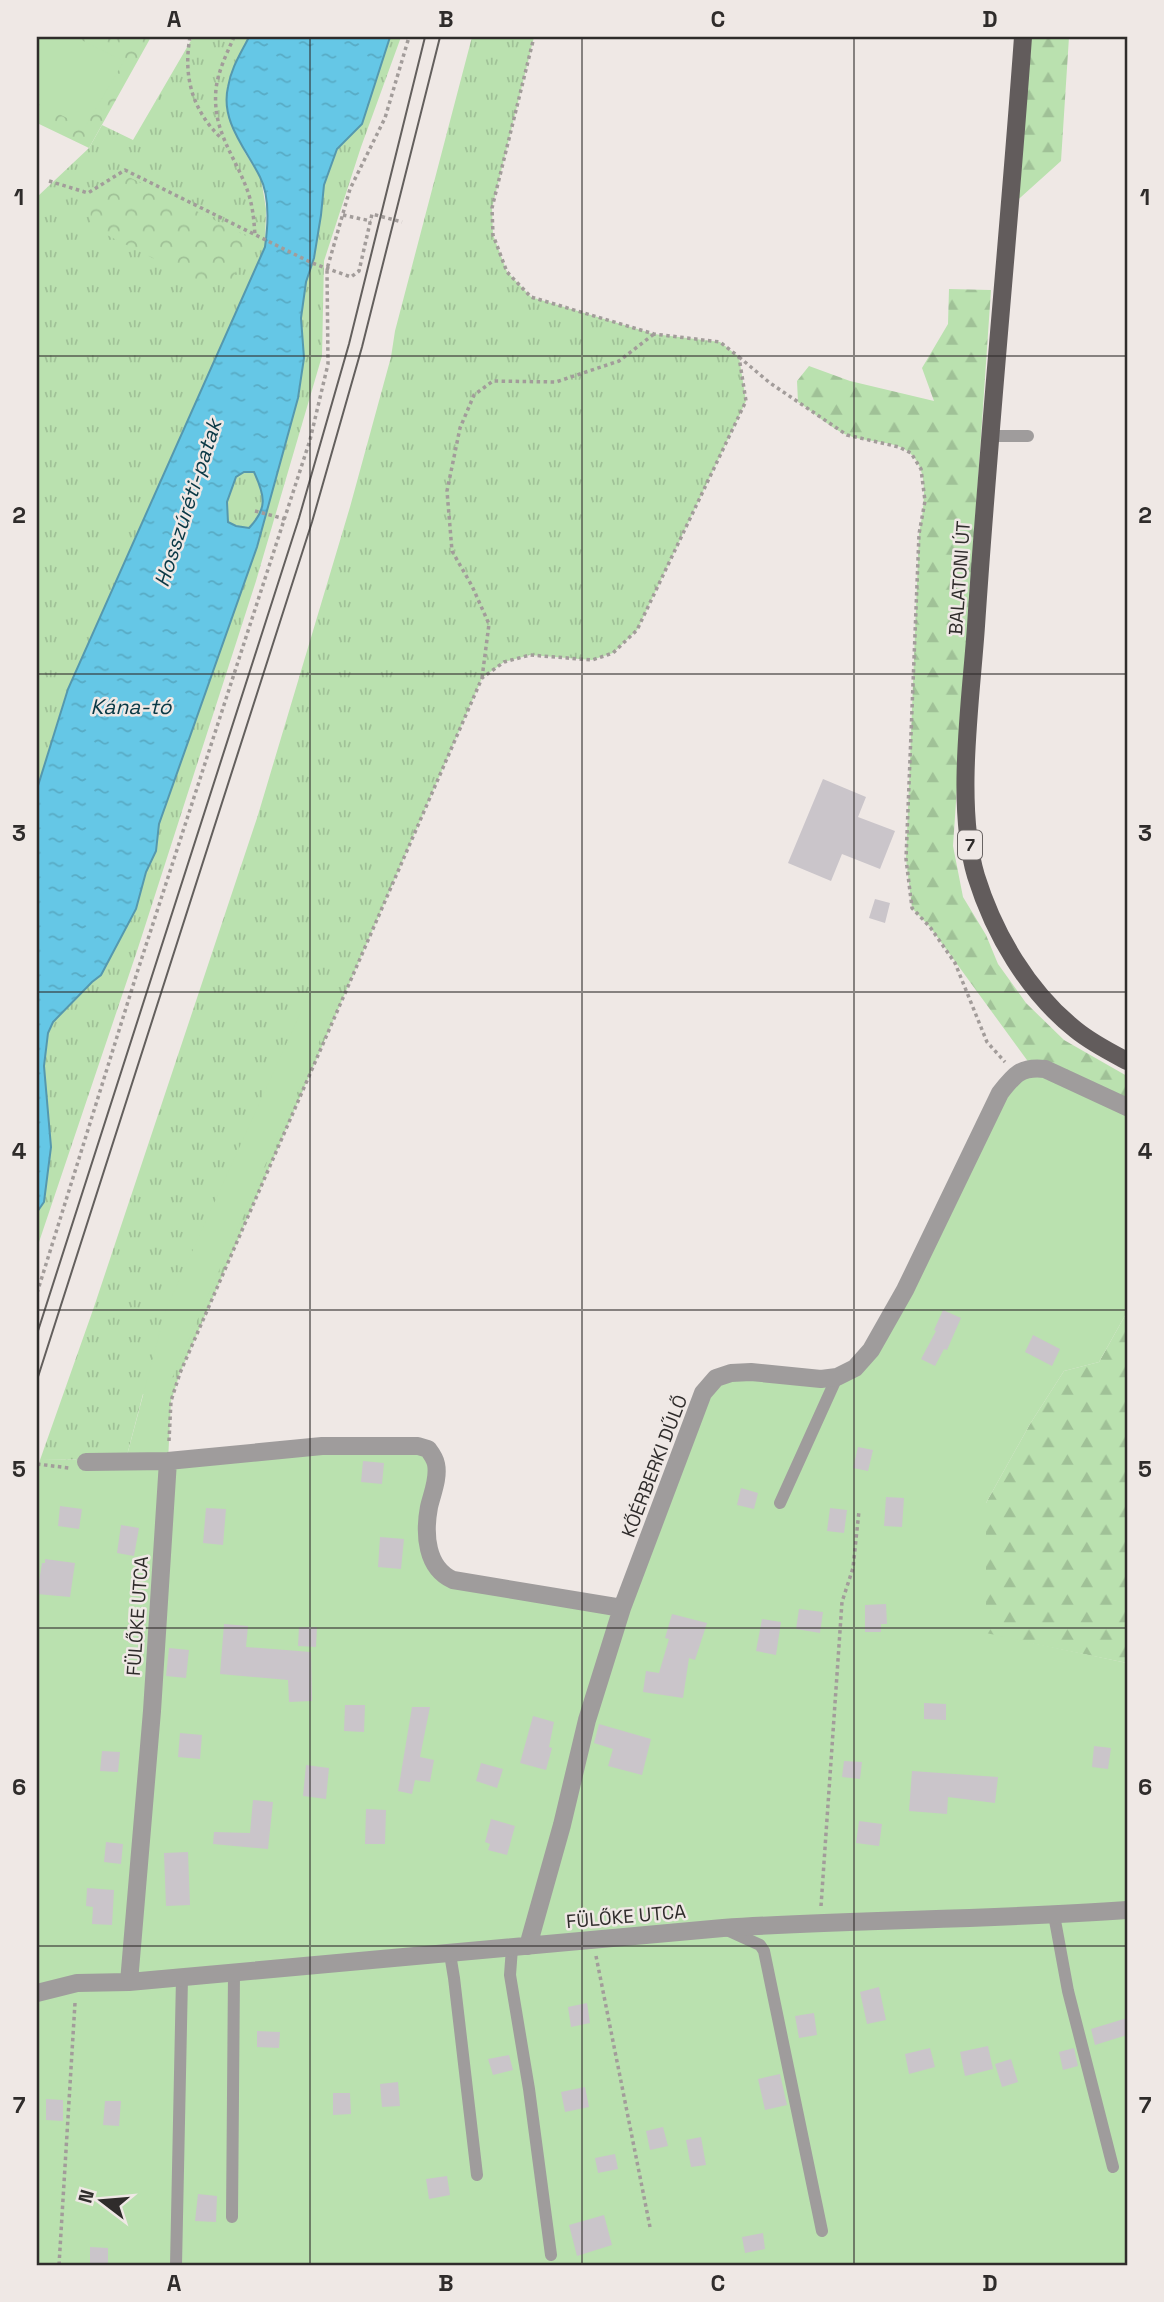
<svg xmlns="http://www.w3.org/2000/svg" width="1164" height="2302" viewBox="0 0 1164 2302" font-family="'Space Grotesk',sans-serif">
	<defs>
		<pattern id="grass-tufts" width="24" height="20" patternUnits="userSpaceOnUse" patternTransform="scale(1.75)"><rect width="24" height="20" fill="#bae1af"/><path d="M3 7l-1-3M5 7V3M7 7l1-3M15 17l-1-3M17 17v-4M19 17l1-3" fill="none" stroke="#a0c197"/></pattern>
		<pattern id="forest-firs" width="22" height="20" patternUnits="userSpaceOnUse" patternTransform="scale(1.75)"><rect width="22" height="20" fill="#bae1af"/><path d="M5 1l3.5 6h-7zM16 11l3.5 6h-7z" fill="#a0c197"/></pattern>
		<pattern id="park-crowns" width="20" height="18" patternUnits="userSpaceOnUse" patternTransform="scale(1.75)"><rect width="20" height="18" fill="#bae1af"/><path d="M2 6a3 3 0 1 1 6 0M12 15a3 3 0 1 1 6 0" fill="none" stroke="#a0c197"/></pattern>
		<pattern id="water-ripples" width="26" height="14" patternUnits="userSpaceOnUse" patternTransform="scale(1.75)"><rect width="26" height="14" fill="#65c7e6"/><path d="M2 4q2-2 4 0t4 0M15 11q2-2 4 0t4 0" fill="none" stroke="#58abc5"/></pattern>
	</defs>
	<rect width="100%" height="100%" fill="#efe8e5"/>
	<!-- grass -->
	<path fill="url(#grass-tufts)" d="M193,37H249L239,56L229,116L245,153L261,178L266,209L265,247L65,697L37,789V197L89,148L102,125L133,140Z
		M390,37H401L361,147L324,261L322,356L256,581L138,948L37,1248V1212L44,1202L51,1147L44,1066L48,1033L53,1022L92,982L101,975L136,909L146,872L156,851L159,824L257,547L304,358L301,318L306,282L314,257L321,215L324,185L337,149L362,124Z
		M472,37H534L492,208L493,235L507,272L531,297L654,334L720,342L739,357L746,401L637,630L613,653L592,660L530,655L504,662L482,678L180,1373L171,1401L143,1394L126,1459L40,1460L94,1307L258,815L350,507L391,357L395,331Z
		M244,472H254C265,497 268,507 249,528L236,526L228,522L227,502L236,477Z"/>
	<!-- forest -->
	<path fill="url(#forest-firs)" d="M1023,37H1069L1061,161L1010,207Z
		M949,289L991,290L953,846L963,897L986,935L998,964L1026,1003L1064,1040L1127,1076V1107L1032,1067L930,927L912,908L906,859L919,534C924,506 933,461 900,447C883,440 864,442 847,435C830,428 814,412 798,402L797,381L809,366L850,381L934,401L922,368L948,324Z
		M1127,1312V1663L986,1634V1503L1030,1424L1064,1371L1099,1362Z"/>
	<!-- park -->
	<path fill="url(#park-crowns)" d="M37,37H151L89,148L37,123Z
		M125,175L252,239L230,284L217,276L210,287L91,227L90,199Z"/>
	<!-- garden -->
	<path fill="#bae1af" d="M37,37H75L124,61L85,127L37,103Z
		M309,994L336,1003L172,1378L169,1400L171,1401L168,1461L428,1449V1511L441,1575L622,1608L716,1378L821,1379L855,1368L1000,1093L1032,1067L1127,1107V1312L1099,1362L1064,1371L1030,1424L986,1503V1633L1127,1663V2265H37V1471L40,1460L126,1459L166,1309Z"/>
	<!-- water -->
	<path fill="url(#water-ripples)" stroke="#5598ae" stroke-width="2" fill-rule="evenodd" d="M249,37H390L362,124L337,149L324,185L321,215L314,258L306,282L301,318L304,358L298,398L257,547L159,824L156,851L146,872L136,909L101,975L92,982L53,1022L48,1033L44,1066L51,1147L44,1202L37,1212V789L68,689L265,247C268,226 270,196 260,177C246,149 220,121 228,87C231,68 241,53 249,37ZM244,472H254C265,496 268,508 249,528L236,526L228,522L227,502L236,477Z"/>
	<!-- building -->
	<path fill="#cac5ca" d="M823,779L866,797L858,817L895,831L880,869L842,854L831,881L788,863Z
		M875,899L890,903L885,923L869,918Z
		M943,1310L961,1318L947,1350L944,1349L935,1366L921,1359L936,1331L934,1330Z
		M1033,1335L1060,1349L1052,1366L1025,1352Z
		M858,1447L873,1450L868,1471L853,1468Z
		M363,1461L384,1463L382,1484L361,1482Z
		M741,1488L758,1493L754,1509L737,1505Z
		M886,1497L904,1498L902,1527L884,1526Z
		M60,1506L82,1509L79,1529L58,1526Z
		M206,1508L226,1509L223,1545L203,1543Z
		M830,1508L847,1510L844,1533L827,1531Z
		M121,1525L139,1528L134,1556L117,1553Z
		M380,1537L404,1539L401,1569L378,1567Z
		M45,1559L75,1563L70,1597L37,1594L42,1563H45Z
		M886,1604L887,1624H881V1632H865V1605Z
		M799,1609L823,1612L820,1633L796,1629Z
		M672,1614L707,1623L695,1660L689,1658L683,1698L643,1692L646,1671L659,1673L669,1639L665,1638Z
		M762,1619L781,1622L776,1655L756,1651Z
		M224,1624L248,1626L246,1647L311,1652L312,1701L289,1702L288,1680L220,1674Z
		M299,1627H317L316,1647L298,1646Z
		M169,1648L189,1650L186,1678L166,1676Z
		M924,1703L946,1704V1720L924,1719Z
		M345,1705H365L364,1732L344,1731Z
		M412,1707H430L420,1757L434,1760L430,1782L415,1780L412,1794L398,1791Z
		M533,1716L554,1722L549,1747L552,1748L546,1770L520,1763Z
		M599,1724L651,1739L642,1775L608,1766L613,1749L594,1743Z
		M180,1733L202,1735L200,1759L178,1757Z
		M1094,1746L1111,1748L1108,1769L1092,1767Z
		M102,1751L120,1752L118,1772L100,1771Z
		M844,1761L862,1762L860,1779L842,1777Z
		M481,1763L503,1769L497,1788L476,1781Z
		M306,1765L329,1768L326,1799L303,1796Z
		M912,1771L998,1777L995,1803L948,1797L947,1814L909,1811Z
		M253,1800L273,1802L268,1849L213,1844L214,1832L250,1833Z
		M366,1809L386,1810L385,1844H365Z
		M491,1819L515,1826L507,1855L488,1850L490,1844L485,1842Z
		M859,1821L882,1824L879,1846L856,1843Z
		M106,1842L123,1844L121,1864L104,1862Z
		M188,1852L190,1905L166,1906L164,1853Z
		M87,1888L114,1890L112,1925L92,1924L93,1907L86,1906Z
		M879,1987L886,2020L867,2024L860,1992Z
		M587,2003L590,2023L571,2027L568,2007Z
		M814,2013L817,2035L799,2038L795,2016Z
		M1127,2018V2035L1095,2045L1091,2029Z
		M257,2031L280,2032L279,2048L257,2047Z
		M988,2046L993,2069L965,2076L960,2052Z
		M930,2048L935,2067L909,2074L905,2054Z
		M1074,2048L1078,2066L1063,2070L1059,2052Z
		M509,2055L513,2070L493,2075L488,2059Z
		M1011,2059L1018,2082L1002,2087L995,2064Z
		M780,2074L787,2105L765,2110L758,2079Z
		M398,2082L400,2106L382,2107L380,2084Z
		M585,2087L589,2107L565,2112L561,2092Z
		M333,2093H350L351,2114L333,2115Z
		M46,2099L63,2100V2121L46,2120Z
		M105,2101H121L119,2126L103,2125Z
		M663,2127L668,2146L650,2150L646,2131Z
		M701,2137L706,2165L691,2167L686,2140Z
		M615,2154L618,2169L598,2173L595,2158Z
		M447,2176L450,2195L429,2199L426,2179Z
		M198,2194L217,2196L216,2222L195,2221Z
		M604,2215L612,2245L577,2256L569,2225Z
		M763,2233L765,2249L745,2253L742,2237Z
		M90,2247L108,2248V2265H90Z"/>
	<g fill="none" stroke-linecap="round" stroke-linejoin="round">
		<!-- path -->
		<path stroke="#a29c9a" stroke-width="3.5" stroke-dasharray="3.5 3.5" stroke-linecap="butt" d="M190,37C183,76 192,110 221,138
			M234,37C227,53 218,71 216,89C212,132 235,155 248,192C253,207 254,221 255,236
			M49,181L88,193L125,170L312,263L351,277L359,271L372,214L402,222
			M343,215L371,221
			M739,357L770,383L847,435L899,447L911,453L921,469L925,501L919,534L906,859L912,908L930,927L955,963L987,1042L1005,1062
			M255,511L285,519
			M482,678L489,624L472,586L452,551L447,491L460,428L474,395L493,381L556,382L619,361L654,334
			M37,1293L136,976L310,440L328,364L327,269L350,189L385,118L409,37
			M169,1441L171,1401L180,1373L482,678L504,662L530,655L592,660L613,653L637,630L746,401L739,357L720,342L654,334L531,297L507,272L493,235L492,208L534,37
			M37,1464L69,1468
			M821,1906L842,1602L853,1568L859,1511
			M596,1956L650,2227
			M59,2265L75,2003"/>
		<!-- service -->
		<path stroke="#9f9c9c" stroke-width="12" d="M991,436H1028
			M780,1503L837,1377
			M1054,1915L1068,1991L1113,2167
			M727,1930L760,1945L764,1951L822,2231
			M512,1948L510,1975L529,2089L551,2255
			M450,1954L454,1978L477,2175
			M232,2217L234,1973
			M176,2265L182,1978"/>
		<!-- minor -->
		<path stroke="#9f9c9c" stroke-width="18" d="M86,1462L168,1461L322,1446H418L428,1449C431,1453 435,1459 436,1464C439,1478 432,1494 429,1507C424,1534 426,1568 453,1580L622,1608
			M528,1946L562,1825L587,1720L622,1608L703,1393L716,1378L731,1373L751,1372L821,1379L837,1377L855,1368L871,1350L905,1290L1000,1093C1014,1075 1021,1066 1045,1069L1127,1107
			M129,1982L152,1711L168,1461
			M37,1993L77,1983L129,1982L723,1928C858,1919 993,1920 1127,1910"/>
		<!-- primary -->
		<path stroke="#625c5c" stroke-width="18" d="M1023,37C1009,233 989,429 976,626C971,700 955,805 976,876C994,934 1028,992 1076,1030C1092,1043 1110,1052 1127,1061"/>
		<!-- tram -->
		<path stroke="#635f5d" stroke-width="2" d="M37,1334L299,518L349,344L425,37
			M37,1380L312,522L362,347L440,37"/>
	</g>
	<!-- grid -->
	<path fill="none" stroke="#2f2c2b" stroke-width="2" stroke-opacity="0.55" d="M310,37V2265M582,37V2265M854,37V2265M37,356H1127M37,674H1127M37,992H1127M37,1310H1127M37,1628H1127M37,1946H1127"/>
	<g text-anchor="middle" stroke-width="5" stroke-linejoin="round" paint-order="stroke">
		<!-- shield labels -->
		<rect fill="#efe8e5" stroke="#696463" stroke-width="2" x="958" y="830.5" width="24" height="29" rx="5"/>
		<g font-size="18" font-weight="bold" fill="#2f2c2b">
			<text x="970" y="851">7</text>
		</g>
		<!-- street labels -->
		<g font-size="19" fill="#2f2c2b" stroke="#efe8e5">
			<text transform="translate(959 578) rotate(-86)" y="7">BALATONI ÚT</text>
			<text transform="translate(654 1466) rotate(-69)" y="7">KŐÉRBERKI DŰLŐ</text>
			<text transform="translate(137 1616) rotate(-86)" y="7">FÜLŐKE UTCA</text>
			<text transform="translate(626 1916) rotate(-5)" y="7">FÜLŐKE UTCA</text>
		</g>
		<!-- water labels -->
		<g font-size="21" font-style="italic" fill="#093845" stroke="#efe8e5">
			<text transform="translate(188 503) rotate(-72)" y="7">Hosszúréti-patak</text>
			<text x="131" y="714">Kána-tó</text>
		</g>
	</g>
	<!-- border -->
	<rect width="1164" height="2302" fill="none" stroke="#efe8e5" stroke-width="77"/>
	<!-- north arrow -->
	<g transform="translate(102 2201) rotate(286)" stroke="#efe8e5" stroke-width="5" paint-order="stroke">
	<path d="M0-5L12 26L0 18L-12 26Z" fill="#2f2c2b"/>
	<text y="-10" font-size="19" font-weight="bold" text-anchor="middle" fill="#2f2c2b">N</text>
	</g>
	<rect x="38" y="38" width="1088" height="2226" fill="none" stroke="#2f2c2b" stroke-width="2.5"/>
	<g font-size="23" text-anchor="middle" font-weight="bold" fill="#2f2c2b">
		<text x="174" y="27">A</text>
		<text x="446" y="27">B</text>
		<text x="718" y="27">C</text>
		<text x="990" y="27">D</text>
		<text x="19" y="205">1</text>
		<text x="1145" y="205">1</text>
		<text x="19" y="523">2</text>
		<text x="1145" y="523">2</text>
		<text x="19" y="841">3</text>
		<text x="1145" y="841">3</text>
		<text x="19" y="1159">4</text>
		<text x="1145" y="1159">4</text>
		<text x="19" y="1477">5</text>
		<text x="1145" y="1477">5</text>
		<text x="19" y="1795">6</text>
		<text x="1145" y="1795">6</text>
		<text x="19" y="2113">7</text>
		<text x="1145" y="2113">7</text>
		<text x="174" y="2291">A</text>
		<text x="446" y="2291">B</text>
		<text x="718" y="2291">C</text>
		<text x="990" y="2291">D</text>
	</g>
</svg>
